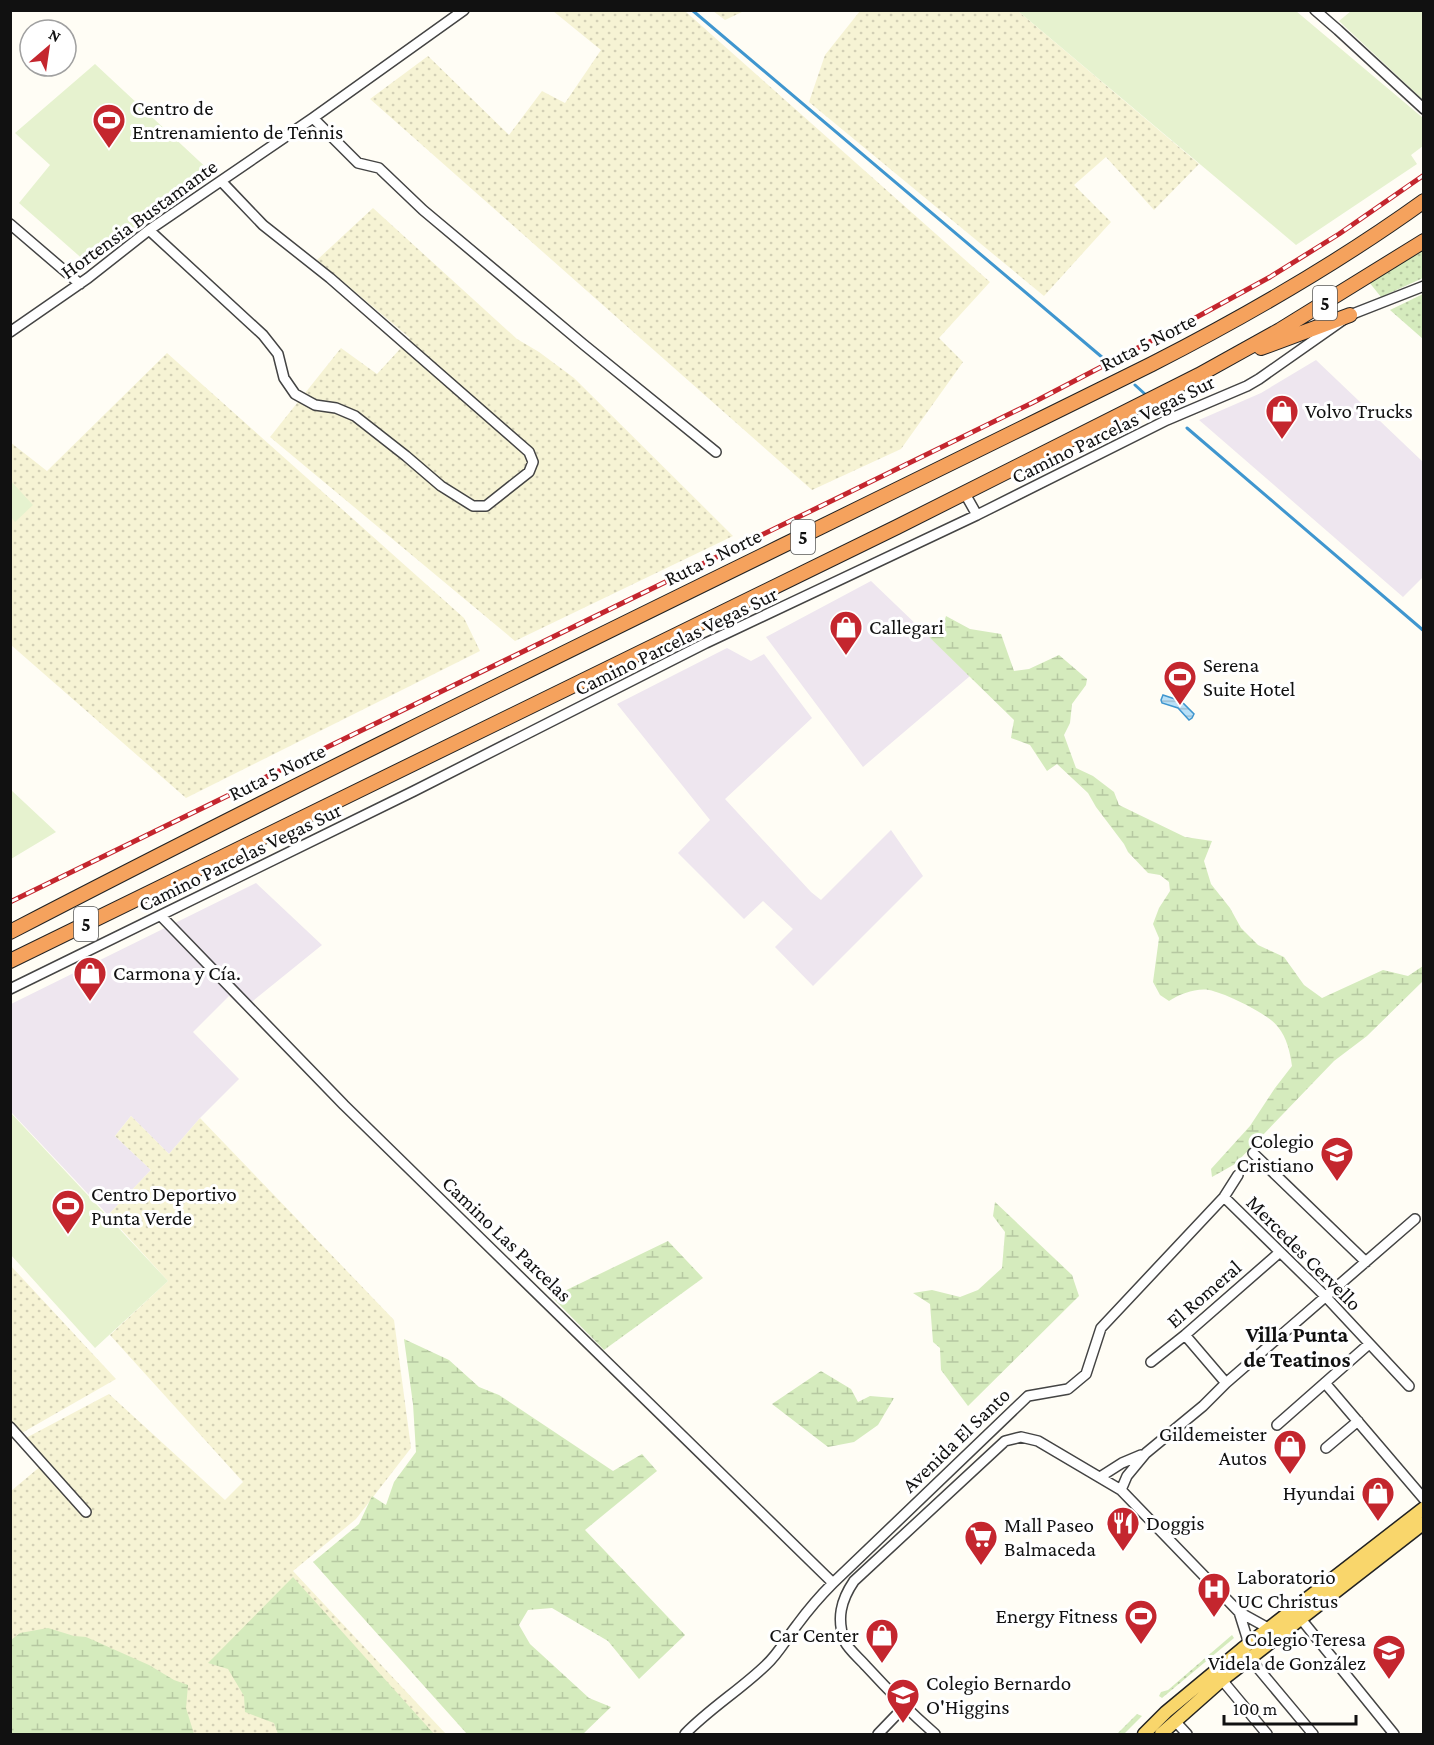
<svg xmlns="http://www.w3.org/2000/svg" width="1434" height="1745" viewBox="0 0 1434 1745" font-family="'Crimson Pro',serif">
	<defs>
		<pattern id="farmland-dots" width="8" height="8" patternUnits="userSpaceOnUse" patternTransform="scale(1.5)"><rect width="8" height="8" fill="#f6f3d4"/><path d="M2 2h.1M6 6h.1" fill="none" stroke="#d2cfb5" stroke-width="1.8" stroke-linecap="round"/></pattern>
		<pattern id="grass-dots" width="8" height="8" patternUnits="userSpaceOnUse" patternTransform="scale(1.5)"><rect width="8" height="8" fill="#d5ebbd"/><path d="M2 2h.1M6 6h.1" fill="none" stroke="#b6c8a1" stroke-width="1.8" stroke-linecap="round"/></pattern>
		<pattern id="wetland-marsh" width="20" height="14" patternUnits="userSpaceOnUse" patternTransform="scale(1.5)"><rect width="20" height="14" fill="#d5ebbd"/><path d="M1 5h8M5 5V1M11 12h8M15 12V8" fill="none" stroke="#b6c8a1"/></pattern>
		<pattern id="water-rules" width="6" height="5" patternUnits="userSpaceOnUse" patternTransform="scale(1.5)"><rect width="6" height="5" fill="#b9e0f7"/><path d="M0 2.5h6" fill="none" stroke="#9ebfd3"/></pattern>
	</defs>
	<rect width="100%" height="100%" fill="#fffdf5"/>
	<!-- industrial -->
	<path fill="#eee6ef" d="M1316,360L1423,462V577L1403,597L1199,420L1261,393Z
		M871,581L970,676L863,767L766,637Z
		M727,648L751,661L764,654L812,718L725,799L811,892L821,900L891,830L923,876L813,986L775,947L793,929L763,901L744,919L678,853L710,820L617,704Z
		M256,883L322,945L243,1009L229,996L193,1032L239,1079L200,1118L169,1154L131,1116L115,1136L151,1170L108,1215L11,1112V1004Z"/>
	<!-- farmland -->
	<path fill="url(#farmland-dots)" d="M553,11H685L990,282L939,338L963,362L901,449L812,490L370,99L428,56L509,135L542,91L565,103L601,50Z
		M713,11H744L725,20Z
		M860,11H1018L1199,164L1154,210L1106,157L1074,185L1111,222L1044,296L809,102L825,55Z
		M373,208L517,339L539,352L574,378L733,536L515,641L270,437L341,348L377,374L410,338L317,260Z
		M167,353L464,618L480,651L186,798L11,645L10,442L47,471Z
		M131,1116L169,1154L200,1118L394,1320L411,1448L356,1519L293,1571L446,1734H11V1491L42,1465L22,1440L109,1394L225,1500L243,1482L110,1335L168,1281L108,1215L151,1170L115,1136Z
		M10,1265L116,1379L20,1434L11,1423Z"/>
	<!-- grass -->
	<path fill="url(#grass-dots)" d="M1423,247V278L1381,297L1369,282Z
		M1423,294V339L1390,310Z
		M1232,1635L1234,1638L1162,1698L1159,1696L1161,1692L1168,1690Z
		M1137,1714L1142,1716L1124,1734H1117Z"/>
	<!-- wetland -->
	<path fill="url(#wetland-marsh)" d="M946,616L970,629L1001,634L1014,671L1029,669L1059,655L1087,679L1086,685L1072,704L1070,723L1064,735L1076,768L1093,776L1114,792L1119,805L1185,837L1212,841L1204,861L1211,884L1230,908L1241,928L1258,945L1284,957L1304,985L1322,998L1383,970L1408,976L1423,966V981L1367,1036L1334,1061L1235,1164L1212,1177L1211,1169L1250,1126L1275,1088L1292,1066C1290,1052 1287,1038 1278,1027C1269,1014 1225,993 1209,990C1196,988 1180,994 1169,1001L1160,995L1153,982L1159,938L1153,924L1159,908L1170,891L1169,882L1160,875L1148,873L1128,852L1124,844L1096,807L1088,793L1057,764L1047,771L1030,745L1011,738L1014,720L923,631L942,629Z
		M995,1202L1072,1275L1079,1296L968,1406L941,1370L940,1348L933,1342L930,1304L913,1293L932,1290L960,1297L978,1290L1002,1268L1005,1232L993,1216Z
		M668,1241L703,1278L604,1350L552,1297Z
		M404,1339L449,1360L479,1387L499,1395L613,1471L642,1454L657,1471L585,1530L685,1635L639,1679L608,1641L552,1608L528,1610L519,1625L530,1644L589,1698L611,1707L583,1734H467L313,1562L359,1524L372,1496L386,1505L394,1482L416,1452L413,1404Z
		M821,1371L851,1389L858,1402L870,1396L894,1398L878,1425L854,1442L828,1447L772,1404Z
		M293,1577L434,1734H278L274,1723L245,1712L244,1696L228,1669L208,1663Z
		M48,1628L74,1636L86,1637L149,1665L174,1680L188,1685L186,1708L194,1734H11V1640L20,1633Z"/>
	<!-- pitch -->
	<path fill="#e6f2cf" d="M1018,11H1296L1423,118V146L1411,155L1417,164L1296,245Z
		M1351,11H1423V100L1339,21Z
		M95,64L213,174L86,262L19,203L50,165L15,133Z
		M10,480L33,505L15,522L11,517Z
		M10,789L56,832L11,859H10Z
		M10,1112L168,1281L95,1348L11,1255Z"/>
	<!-- water -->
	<path fill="url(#water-rules)" stroke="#3f96cf" stroke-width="1.5" d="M1163,695L1181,701L1194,714L1192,718L1189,720L1178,708L1162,703L1161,700Z"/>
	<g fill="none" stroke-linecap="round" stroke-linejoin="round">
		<!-- stream -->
		<path stroke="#3f96cf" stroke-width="3" d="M692,10L1103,358
			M1135,385L1146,395
			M1187,428L1424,631"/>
		<defs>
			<path id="minor" d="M1315,10L1338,30L1424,109
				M313,118L358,163L379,168L423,210L583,344L716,452
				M10,224L80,284
				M149,230L263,335L278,354L284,378L295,394L315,405L336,408L355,416L406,456L441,486L473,506H486L529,472L533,462L529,452L330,278L263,225L221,181
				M10,332L88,278L149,230L313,118L464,10
				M964,492L977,515
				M161,916L344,1105L833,1583
				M10,989L414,791L706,643L977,515L1167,420L1247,386L1259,379L1350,315L1424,286
				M1253,1153L1366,1262
				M1224,1197L1326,1297L1409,1386
				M1185,1335L1226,1383
				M1151,1362L1185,1335L1280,1252
				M1325,1383L1424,1499
				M1277,1425L1369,1344
				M10,1427L86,1512
				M1326,1448L1358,1421
				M1100,1477L1122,1463L1141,1455
				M1121,1490L1127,1476L1146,1453L1203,1406L1226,1383L1415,1219
				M1239,1612L1249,1644
				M1301,1619L1394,1734
				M1247,1655L1313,1734
				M1222,1680L1267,1734
				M1175,1721L1187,1734
				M685,1734C709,1709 740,1690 766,1665C779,1653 786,1639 797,1625C808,1610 820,1596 833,1583L1028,1396L1068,1389L1086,1374L1101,1328L1224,1197L1238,1175
				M878,1734L904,1707
				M935,1734C911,1713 888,1690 866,1666C860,1659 849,1650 845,1642C836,1619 841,1600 854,1581L1005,1441L1021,1437L1038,1441L1121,1490L1239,1612L1268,1628"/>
			<path id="major" d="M1144,1734L1166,1712L1242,1649L1424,1508
				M1161,1734L1222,1680L1424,1523"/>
			<path id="highway" d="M1261,348L1350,315
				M10,932C387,736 771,553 1152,364C1246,316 1338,263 1424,201
				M10,961L897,527L1199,375L1280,330L1424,241"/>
		</defs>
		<!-- minor casing -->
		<use href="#minor" stroke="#444" stroke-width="12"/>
		<!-- major casing -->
		<use href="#major" stroke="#222" stroke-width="15"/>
		<!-- highway casing -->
		<use href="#highway" stroke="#222" stroke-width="16"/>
		<!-- minor -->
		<use href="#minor" stroke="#fff" stroke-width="9"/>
		<!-- major -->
		<use href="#major" stroke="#f9d66b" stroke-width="12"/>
		<!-- highway -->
		<use href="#highway" stroke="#f5a25d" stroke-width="14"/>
		<defs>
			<path id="rail" d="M10,902L1032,403L1197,317L1270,277L1339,234L1424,175"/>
		</defs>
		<!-- rail casing -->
		<use href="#rail" stroke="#c4262e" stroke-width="5"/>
		<!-- rail -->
		<use href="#rail" stroke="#fff" stroke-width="3" stroke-dasharray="9" stroke-linecap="butt"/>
	</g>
	<!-- icons -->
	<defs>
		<symbol id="stadium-pin" viewBox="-11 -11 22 30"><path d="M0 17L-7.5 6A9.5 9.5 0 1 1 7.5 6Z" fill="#c4262e" stroke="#fff"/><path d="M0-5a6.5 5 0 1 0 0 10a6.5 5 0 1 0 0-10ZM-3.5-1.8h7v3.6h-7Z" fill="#fff"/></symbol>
		<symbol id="shop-pin" viewBox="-11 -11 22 30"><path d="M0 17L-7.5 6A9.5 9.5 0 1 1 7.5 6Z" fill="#c4262e" stroke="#fff"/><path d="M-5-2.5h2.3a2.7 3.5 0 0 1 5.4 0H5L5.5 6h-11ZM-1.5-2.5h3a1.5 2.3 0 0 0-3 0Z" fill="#fff"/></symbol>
		<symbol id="school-pin" viewBox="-11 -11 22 30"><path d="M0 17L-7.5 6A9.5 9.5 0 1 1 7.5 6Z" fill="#c4262e" stroke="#fff"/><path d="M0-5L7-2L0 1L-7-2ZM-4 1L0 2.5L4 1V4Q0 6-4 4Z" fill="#fff"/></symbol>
		<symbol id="restaurant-pin" viewBox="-11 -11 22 30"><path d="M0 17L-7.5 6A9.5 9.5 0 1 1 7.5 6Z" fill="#c4262e" stroke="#fff"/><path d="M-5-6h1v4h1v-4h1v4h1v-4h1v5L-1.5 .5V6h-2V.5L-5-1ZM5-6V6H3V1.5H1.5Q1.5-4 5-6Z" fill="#fff"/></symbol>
		<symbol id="supermarket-pin" viewBox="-11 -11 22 30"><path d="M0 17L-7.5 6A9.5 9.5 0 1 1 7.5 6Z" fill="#c4262e" stroke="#fff"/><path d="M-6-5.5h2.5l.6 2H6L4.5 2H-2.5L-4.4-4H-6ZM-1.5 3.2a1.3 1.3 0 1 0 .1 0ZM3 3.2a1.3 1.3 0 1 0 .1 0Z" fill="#fff"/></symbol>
		<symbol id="hospital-pin" viewBox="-11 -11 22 30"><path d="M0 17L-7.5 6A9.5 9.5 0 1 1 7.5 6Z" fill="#c4262e" stroke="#fff"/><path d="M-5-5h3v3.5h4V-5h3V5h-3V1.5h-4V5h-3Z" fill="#fff"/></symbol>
	</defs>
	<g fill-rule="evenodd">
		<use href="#stadium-pin" x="90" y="101" width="38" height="52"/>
		<use href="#shop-pin" x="1263" y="392" width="38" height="52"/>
		<use href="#shop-pin" x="827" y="608" width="38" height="52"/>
		<use href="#stadium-pin" x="1161" y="658" width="38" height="52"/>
		<use href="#shop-pin" x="71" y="954" width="38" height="52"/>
		<use href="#school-pin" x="1318" y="1134" width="38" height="52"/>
		<use href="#stadium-pin" x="49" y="1187" width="38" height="52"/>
		<use href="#shop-pin" x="1271" y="1427" width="38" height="52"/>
		<use href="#shop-pin" x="1359" y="1474" width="38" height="52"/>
		<use href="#restaurant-pin" x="1104" y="1504" width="38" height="52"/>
		<use href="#supermarket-pin" x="962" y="1518" width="38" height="52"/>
		<use href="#hospital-pin" x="1195" y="1570" width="38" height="52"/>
		<use href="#stadium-pin" x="1122" y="1597" width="38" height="52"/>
		<use href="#shop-pin" x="863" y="1616" width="38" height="52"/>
		<use href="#school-pin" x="1370" y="1632" width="38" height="52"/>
		<use href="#school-pin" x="884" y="1676" width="38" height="52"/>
	</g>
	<g text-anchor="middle" stroke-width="6" stroke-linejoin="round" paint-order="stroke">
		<!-- shield labels -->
		<g fill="#fff" stroke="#585858" stroke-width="1.5">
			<rect x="1313" y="286" width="24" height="34" rx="4.5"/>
			<rect x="791" y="520" width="24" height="34" rx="4.5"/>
			<rect x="74" y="907" width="24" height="34" rx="4.5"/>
		</g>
		<g font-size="20" font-weight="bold" fill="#111">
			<text x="1325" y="310">5</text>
			<text x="803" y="544">5</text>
			<text x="86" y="931">5</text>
		</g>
		<!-- poi labels -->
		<g font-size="21" fill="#111" stroke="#fff" text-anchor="start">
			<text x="132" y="115">Centro de<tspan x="132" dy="24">Entrenamiento de Tennis</tspan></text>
			<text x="1305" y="418">Volvo Trucks</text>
			<text x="869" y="634">Callegari</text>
			<text x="1203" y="672">Serena<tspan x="1203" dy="24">Suite Hotel</tspan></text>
			<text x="113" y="980">Carmona y Cía.</text>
			<text x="1314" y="1148" text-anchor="end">Colegio<tspan x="1314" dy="24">Cristiano</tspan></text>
			<text x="91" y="1201">Centro Deportivo<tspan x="91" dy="24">Punta Verde</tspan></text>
			<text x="1267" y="1441" text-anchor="end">Gildemeister<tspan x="1267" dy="24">Autos</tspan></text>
			<text x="1355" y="1500" text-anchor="end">Hyundai</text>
			<text x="1146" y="1530">Doggis</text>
			<text x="1004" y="1532">Mall Paseo<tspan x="1004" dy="24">Balmaceda</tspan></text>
			<text x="1237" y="1584">Laboratorio<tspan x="1237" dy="24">UC Christus</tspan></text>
			<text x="1118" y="1623" text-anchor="end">Energy Fitness</text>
			<text x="859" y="1642" text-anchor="end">Car Center</text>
			<text x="1366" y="1646" text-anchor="end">Colegio Teresa<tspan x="1366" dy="24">Videla de González</tspan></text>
			<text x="926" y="1690">Colegio Bernardo<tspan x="926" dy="24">O'Higgins</tspan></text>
		</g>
		<!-- street labels -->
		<g font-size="21" fill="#111" stroke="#fff">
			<text transform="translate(139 219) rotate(-36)" y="7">Hortensia Bustamante</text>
			<text transform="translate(1148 342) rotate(-27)" y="7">Ruta 5 Norte</text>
			<text transform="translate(1113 429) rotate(-26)" y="7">Camino Parcelas Vegas Sur</text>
			<text transform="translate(713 557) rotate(-26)" y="7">Ruta 5 Norte</text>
			<text transform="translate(676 641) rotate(-26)" y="7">Camino Parcelas Vegas Sur</text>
			<text transform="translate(277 772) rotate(-26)" y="7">Ruta 5 Norte</text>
			<text transform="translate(240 857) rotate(-26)" y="7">Camino Parcelas Vegas Sur</text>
			<text transform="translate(507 1239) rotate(44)" y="7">Camino Las Parcelas</text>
			<text transform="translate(1304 1253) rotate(45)" y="7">Mercedes Cervello</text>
			<text transform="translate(1204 1294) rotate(-41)" y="7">El Romeral</text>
			<text transform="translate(956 1440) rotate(-44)" y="7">Avenida El Santo</text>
		</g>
		<!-- neighbourhood labels -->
		<g font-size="22" font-weight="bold" fill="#111" stroke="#fff">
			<text x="1297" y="1342">Villa Punta<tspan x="1297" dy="25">de Teatinos</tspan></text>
		</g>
	</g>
	<!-- border -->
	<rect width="1434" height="1745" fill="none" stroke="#111111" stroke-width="24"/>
	<!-- north arrow -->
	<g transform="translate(48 48) rotate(29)"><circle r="28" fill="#ffffff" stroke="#a0a0a0" stroke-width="1.5"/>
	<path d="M0-4.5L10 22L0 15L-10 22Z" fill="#c4262e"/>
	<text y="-9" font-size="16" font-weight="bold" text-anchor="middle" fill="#111111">N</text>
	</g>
	<!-- scale -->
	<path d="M1224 1715v9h132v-9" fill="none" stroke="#111111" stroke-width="3"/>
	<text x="1233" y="1715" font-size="18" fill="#111111" stroke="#ffffff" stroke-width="4.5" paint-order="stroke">100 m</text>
</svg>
